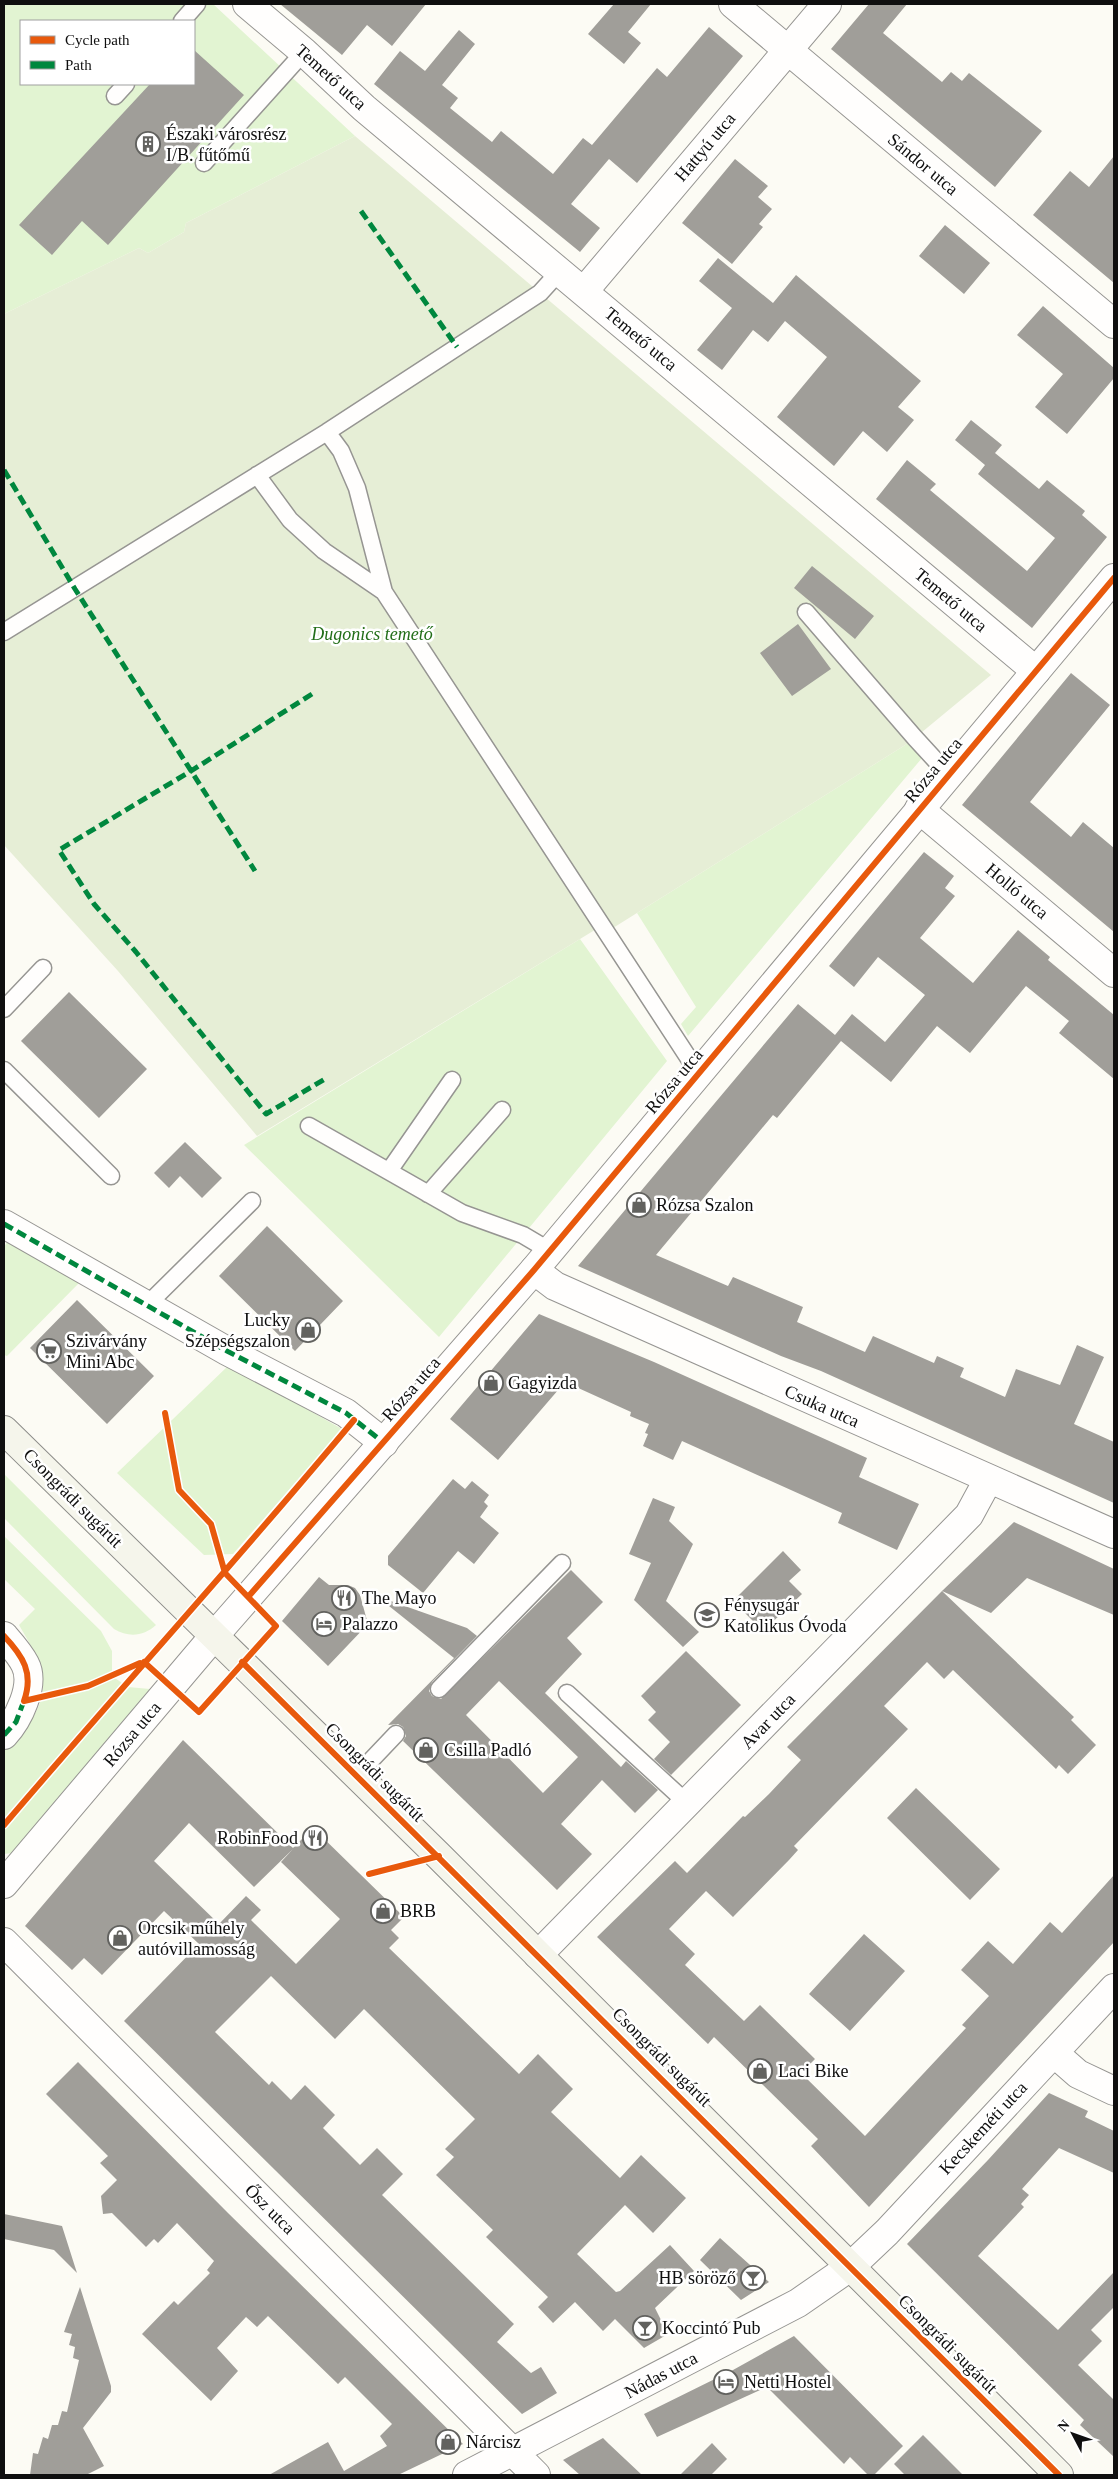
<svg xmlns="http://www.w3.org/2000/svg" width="1118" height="2479" viewBox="0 0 1118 2479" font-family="'Times New Roman',serif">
	<rect width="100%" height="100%" fill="#fcfbf4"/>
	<!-- green -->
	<path fill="#e2f4d2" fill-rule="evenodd" d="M4,4H213L355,136L186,223L184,232L148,253L139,248L4,314ZM21,21H194V84H21Z
		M910,742L922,758L688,1036L681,1024L696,1007L637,913Z
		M580,939L667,1061L439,1337L244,1145Z
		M7,1242L80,1282L7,1356L4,1355V1247Z
		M229,1365L342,1429L233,1554L204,1555L117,1473Z
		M4,1474L156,1625C144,1636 129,1638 114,1629L4,1518Z
		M4,1536L101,1631L112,1651V1676L128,1687L150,1689L13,1853L4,1854V1750C14,1739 27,1728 34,1715C54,1683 36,1654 19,1625L35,1609L4,1579Z"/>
	<!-- cemetery -->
	<path fill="#e6eed6" d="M355,136L991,675L910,742L613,928L603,925L580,939L257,1136L118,971L4,845V314L139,248L148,253L184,232L186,223Z"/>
	<!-- building -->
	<path fill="#a09e99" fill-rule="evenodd" d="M280,4H426L392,46L367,25L342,55Z
		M614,4H651L628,32L641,43L624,64L588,34Z
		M869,4H907L883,33L942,82L951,72L962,81L969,73L1042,131L995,187L831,49Z
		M709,27L743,56L637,183L609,159L571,204L600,228L580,252L374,84L400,51L425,71L459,30L475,44L442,85L458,98L450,108L492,142L501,131L553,174L583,138L592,145L657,68L667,77Z
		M194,50L244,95L108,245L82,221L52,255L19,225L150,84H194Z
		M1114,156V283L1033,215L1070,171L1089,187Z
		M735,159L768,186L758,197L772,209L759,224L763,227L732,264L682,223Z
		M945,225L990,263L964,294L919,256Z
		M718,258L773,303L796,275L921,381L898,407L914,420L887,452L863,431L834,466L777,417L827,357L785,321L768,342L753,330L722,370L697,350L732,308L699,281Z
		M1043,306L1114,368V378L1067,434L1035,407L1063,374L1017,335Z
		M971,420L1002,445L995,453L1039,489L1047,480L1085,511L1082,515L1107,537L1032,628L876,499L907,460L936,484L930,490L1027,571L1055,538L978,474L992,456L985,465L955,440Z
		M812,566L874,616L855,639L794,588Z
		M798,624L831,669L792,696L760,653Z
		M1071,673L1110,705L1030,802L1071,837L1083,822L1114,848V932L962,805Z
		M924,852L954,876L945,888L955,896L920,938L973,983L1018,930L1050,957L1048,960L1114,1015V1079L1059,1033L1069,1021L1026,986L970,1053L937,1026L891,1082L841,1041L777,1118L773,1115L656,1255L728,1286L733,1277L803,1307L797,1322L865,1352L873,1336L934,1363L937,1356L964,1368L960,1377L1005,1397L1016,1369L1060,1385L1077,1345L1104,1357L1074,1424L1114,1442V1503L821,1371L781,1356L578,1266L798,1004L835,1035L852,1014L885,1042L925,995L878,957L854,987L829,966Z
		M69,992L147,1069L99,1118L21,1041Z
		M185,1142L222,1178L202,1198L180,1176L169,1188L154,1173Z
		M267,1226L343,1301L295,1351L219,1276Z
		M77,1300L154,1376L107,1424L30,1348Z
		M539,1314L654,1362L867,1458L859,1477L919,1504L897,1550L838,1523L842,1513L682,1441L673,1460L643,1446L648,1434L645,1433L649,1424L630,1416L631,1412L565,1382L498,1460L450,1419Z
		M453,1479L465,1489L472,1481L489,1495L484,1502L488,1506L480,1517L499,1533L474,1564L458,1551L423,1593L388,1565V1556Z
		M653,1498L675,1507L669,1521L693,1544L666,1601L699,1632L683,1647L634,1600L651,1563L629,1554Z
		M1014,1522L1114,1569V1615L1027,1578L991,1613L942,1591Z
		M783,1551L801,1570L789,1581L802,1594L763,1631L733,1601Z
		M571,1570L603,1602L567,1638L582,1654L545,1693L621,1767L626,1761L658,1790L635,1813L602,1780L561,1824L592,1854L557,1890L403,1741L406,1736L403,1727L398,1724L388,1725L454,1658L384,1602L385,1599L467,1628L477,1636L432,1682L429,1691L432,1696L441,1699ZM499,1681L578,1757L543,1793L466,1715Z
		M319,1577L329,1585H348L355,1588L360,1595L368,1624L328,1666L282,1621Z
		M942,1591L1074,1717L1071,1720L1096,1745L1068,1774L1059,1765L1056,1769L953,1670L944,1679L927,1662L884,1706L908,1729L794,1846L798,1850L789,1860L733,1917L706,1891L669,1929L695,1954L685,1965L744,2021L760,2005L815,2059L801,2073L865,2136L966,2028L962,2025L989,1996L961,1970L988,1941L1013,1964L1050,1922L1062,1933L1114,1875V1942L869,2207L811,2146L818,2139L714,2037L708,2044L597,1937L675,1861L687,1873L743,1816L745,1817L769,1794L801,1760L787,1747Z
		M686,1651L741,1705L671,1775L654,1759L670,1742L648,1720L656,1712L641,1696Z
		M183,1740L293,1848L313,1828L404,1917L391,1930L399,1938L389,1948L519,2074L538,2054L573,2089L551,2112L620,2178L641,2155L686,2198L653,2233L625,2205L577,2254L616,2292L620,2291L670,2245L694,2271L655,2308L668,2334L644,2348L615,2319L603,2331L575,2302L553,2323L538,2307L548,2297L486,2237L493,2230L436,2175L454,2157L445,2149L475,2119L364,2009L335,2039L271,1976L215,2032L269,2085L272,2081L291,2100L305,2085L335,2115L323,2128L360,2165L377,2148L403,2174L382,2195L514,2324L497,2342L531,2373L541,2367L557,2393L522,2414L124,2021L199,1944L164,1911L102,1975L84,1958L72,1970L25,1926ZM189,1823L254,1887L293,1849L281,1862L340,1919L296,1964L251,1920L261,1910L246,1896L219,1924L154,1861Z
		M916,1788L1000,1869L970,1900L887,1818Z
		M864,1934L905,1971L850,2031L809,1994Z
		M78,2062L228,2213L463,2444L398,2475H269L328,2442L344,2471L387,2446L380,2436L392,2424L345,2377L338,2384L268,2316L257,2327L246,2317L217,2348L238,2371L211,2401L142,2334L174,2301L178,2305L210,2273L207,2270L214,2261L177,2223L158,2243L154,2239L146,2247L112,2213L103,2214L101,2196L117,2180L100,2163L108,2156L46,2094Z
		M1049,2093L1088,2111L1085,2117L1114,2131V2173L1059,2148L1022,2189L1029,2195L1021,2204L1024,2207L978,2256L1058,2330L1114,2272V2307L1091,2330L1102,2341L1078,2365L1114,2400V2457L1080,2425L1084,2420L907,2244L988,2160Z
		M4,2214L62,2226L77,2273L54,2250L4,2239Z
		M720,2238L769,2282L741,2300L700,2260Z
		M80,2287L111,2386V2392L83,2428L104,2466L86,2475H30L33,2453L38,2454L43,2437L48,2439L52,2425H58L62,2411L67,2412L79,2360L73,2358L75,2347L69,2345L72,2334L64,2332Z
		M794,2336L903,2446L874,2475H868L850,2457L844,2464L767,2387L657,2437L644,2414L733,2370Z
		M923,2435L963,2475H905L894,2464Z
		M603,2438L609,2444L642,2475H580L563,2460Z
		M712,2443L727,2459L711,2475H680Z"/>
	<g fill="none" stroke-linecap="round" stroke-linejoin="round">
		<defs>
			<path id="service" d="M182,21L197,4
				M115,96L126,84
				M204,163L304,52
				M327,432L341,451L357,488L384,592L699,1074
				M257,475L290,520L324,551L384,592
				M806,612L915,738L949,775
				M4,632L327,432L540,293L560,271
				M4,1009L43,968
				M4,1070L111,1176
				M309,1126L462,1213L523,1235L550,1251
				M389,1171L452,1080
				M428,1194L502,1110
				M147,1305L252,1201
				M439,1689L562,1563
				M567,1693L687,1803
				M357,1775L396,1734"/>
			<path id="minor" d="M247,4L304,52L364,108L1036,671
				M733,4L1114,324
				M584,291L827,4
				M919,809L1114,973
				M4,1224L227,1351L346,1413L384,1443
				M534,1270L555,1286L1114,1534
				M4,1636C11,1644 20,1654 25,1664C36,1685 18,1720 4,1735
				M4,1884L214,1636
				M4,1942L536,2475
				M538,1955L969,1515L988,1480
				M1054,2053L1078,2074L1114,2091
				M467,2475L798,2303L850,2267L887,2232L1114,1988"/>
			<path id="tertiary" d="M214,1636L534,1270L1114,578"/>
			<path id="secondary" d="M4,1430L439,1856L1059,2475"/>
		</defs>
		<!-- service casing -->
		<use href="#service" stroke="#969592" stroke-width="19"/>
		<!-- minor casing -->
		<use href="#minor" stroke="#969592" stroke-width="30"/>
		<!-- tertiary casing -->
		<use href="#tertiary" stroke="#969592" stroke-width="30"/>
		<!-- secondary casing -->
		<use href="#secondary" stroke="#8c8c89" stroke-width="30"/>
		<!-- service -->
		<use href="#service" stroke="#fffefd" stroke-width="16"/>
		<!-- minor -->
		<use href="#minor" stroke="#fffefd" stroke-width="28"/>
		<!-- tertiary -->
		<use href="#tertiary" stroke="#fffefd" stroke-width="28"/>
		<!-- secondary -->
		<use href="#secondary" stroke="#f5f5eb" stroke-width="28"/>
		<!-- quiet -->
		<path stroke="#00873e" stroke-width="5" stroke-dasharray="10 5" stroke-linecap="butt" d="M361,211L457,347
			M4,470L75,589L255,871
			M312,694L191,771L59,850L94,904L136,952L266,1114L325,1079
			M4,1224L227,1351L346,1413L384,1443
			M4,1735L16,1722L25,1698"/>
		<defs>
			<path id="cycleway" d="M248,1597L534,1270L1114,578
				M4,1636C23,1656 34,1673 24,1701
				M144,1662L199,1712L276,1626L225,1573L211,1524L179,1490L165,1413
				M242,1662L1059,2475
				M24,1701L88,1686L140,1663
				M4,1825C120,1689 240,1557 354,1420
				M369,1874L439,1856"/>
		</defs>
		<!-- cycleway casing -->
		<use href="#cycleway" stroke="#fff" stroke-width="9"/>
		<!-- cycleway -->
		<use href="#cycleway" stroke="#e8590c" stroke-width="6"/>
	</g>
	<!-- icons -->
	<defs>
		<symbol id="building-ring" viewBox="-11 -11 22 22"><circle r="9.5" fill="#fff" stroke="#62625f" stroke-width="1.5"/><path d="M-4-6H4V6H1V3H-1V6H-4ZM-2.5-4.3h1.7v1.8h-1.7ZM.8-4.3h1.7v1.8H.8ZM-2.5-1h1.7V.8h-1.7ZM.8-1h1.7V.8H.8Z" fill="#62625f"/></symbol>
		<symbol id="shop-ring" viewBox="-11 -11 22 22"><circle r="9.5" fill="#fff" stroke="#62625f" stroke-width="1.5"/><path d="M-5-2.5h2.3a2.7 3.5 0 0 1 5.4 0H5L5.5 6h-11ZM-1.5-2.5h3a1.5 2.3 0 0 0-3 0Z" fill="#62625f"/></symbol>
		<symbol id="supermarket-ring" viewBox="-11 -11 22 22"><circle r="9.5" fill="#fff" stroke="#62625f" stroke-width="1.5"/><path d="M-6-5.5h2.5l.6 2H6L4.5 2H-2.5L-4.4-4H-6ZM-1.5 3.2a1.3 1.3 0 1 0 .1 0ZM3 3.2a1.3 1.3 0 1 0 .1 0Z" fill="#62625f"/></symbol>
		<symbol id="restaurant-ring" viewBox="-11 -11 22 22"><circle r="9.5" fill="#fff" stroke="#62625f" stroke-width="1.5"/><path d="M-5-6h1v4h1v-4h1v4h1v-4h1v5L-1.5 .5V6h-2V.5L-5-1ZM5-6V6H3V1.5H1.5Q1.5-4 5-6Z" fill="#62625f"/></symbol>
		<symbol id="school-ring" viewBox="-11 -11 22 22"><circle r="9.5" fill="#fff" stroke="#62625f" stroke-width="1.5"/><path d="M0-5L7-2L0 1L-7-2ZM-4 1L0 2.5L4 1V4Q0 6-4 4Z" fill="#62625f"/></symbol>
		<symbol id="hotel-ring" viewBox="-11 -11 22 22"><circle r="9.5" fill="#fff" stroke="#62625f" stroke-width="1.5"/><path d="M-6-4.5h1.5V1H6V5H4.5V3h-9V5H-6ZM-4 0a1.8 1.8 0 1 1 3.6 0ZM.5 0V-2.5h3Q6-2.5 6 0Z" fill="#62625f"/></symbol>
		<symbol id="bar-ring" viewBox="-11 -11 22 22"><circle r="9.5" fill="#fff" stroke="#62625f" stroke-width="1.5"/><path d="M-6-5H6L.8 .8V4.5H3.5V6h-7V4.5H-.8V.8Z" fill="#62625f"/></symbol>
	</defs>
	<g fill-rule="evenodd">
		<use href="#building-ring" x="134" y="130" width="28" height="28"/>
		<use href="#shop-ring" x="625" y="1191" width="28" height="28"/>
		<use href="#shop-ring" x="294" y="1316" width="28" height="28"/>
		<use href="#supermarket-ring" x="35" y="1337" width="28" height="28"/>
		<use href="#shop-ring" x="477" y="1369" width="28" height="28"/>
		<use href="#restaurant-ring" x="330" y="1584" width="28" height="28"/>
		<use href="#school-ring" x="693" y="1601" width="28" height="28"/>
		<use href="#hotel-ring" x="310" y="1610" width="28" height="28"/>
		<use href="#shop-ring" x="412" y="1736" width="28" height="28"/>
		<use href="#restaurant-ring" x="301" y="1824" width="28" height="28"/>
		<use href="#shop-ring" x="369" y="1897" width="28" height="28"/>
		<use href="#shop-ring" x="106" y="1924" width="28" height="28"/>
		<use href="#shop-ring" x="746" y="2057" width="28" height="28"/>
		<use href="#bar-ring" x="739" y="2264" width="28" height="28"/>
		<use href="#bar-ring" x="631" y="2314" width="28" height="28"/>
		<use href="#hotel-ring" x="712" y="2368" width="28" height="28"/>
		<use href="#shop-ring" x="434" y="2428" width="28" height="28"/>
	</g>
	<g text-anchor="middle" stroke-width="5" stroke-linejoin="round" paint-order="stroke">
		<!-- street labels -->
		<g font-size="18" fill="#0f0f0f" stroke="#fff">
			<text transform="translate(331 77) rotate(42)" y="6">Temető utca</text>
			<text transform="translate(705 147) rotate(-50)" y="6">Hattyú utca</text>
			<text transform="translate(923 164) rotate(40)" y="6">Sándor utca</text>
			<text transform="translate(641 339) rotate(40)" y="6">Temető utca</text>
			<text transform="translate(951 600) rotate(40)" y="6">Temető utca</text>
			<text transform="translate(933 770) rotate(-50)" y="6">Rózsa utca</text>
			<text transform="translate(1017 891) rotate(40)" y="6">Holló utca</text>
			<text transform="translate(674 1081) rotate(-50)" y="6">Rózsa utca</text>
			<text transform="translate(411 1389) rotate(-49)" y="6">Rózsa utca</text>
			<text transform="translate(822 1406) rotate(24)" y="6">Csuka utca</text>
			<text transform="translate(73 1498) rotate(45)" y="6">Csongrádi sugárút</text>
			<text transform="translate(768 1721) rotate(-46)" y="6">Avar utca</text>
			<text transform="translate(132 1734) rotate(-50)" y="6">Rózsa utca</text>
			<text transform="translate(375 1772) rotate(45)" y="6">Csongrádi sugárút</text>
			<text transform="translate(662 2057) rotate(45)" y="6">Csongrádi sugárút</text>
			<text transform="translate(983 2128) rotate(-47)" y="6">Kecskeméti utca</text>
			<text transform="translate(270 2209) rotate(45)" y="6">Ősz utca</text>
			<text transform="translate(948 2344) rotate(45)" y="6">Csongrádi sugárút</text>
			<text transform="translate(661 2375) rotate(-28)" y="6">Nádas utca</text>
		</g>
		<!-- poi labels -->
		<g font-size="18" fill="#0f0f0f" stroke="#fff" text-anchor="start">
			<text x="166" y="140">Északi városrész<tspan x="166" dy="21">I/B. fűtőmű</tspan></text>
			<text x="656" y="1211">Rózsa Szalon</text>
			<text x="290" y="1326" text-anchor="end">Lucky<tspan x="290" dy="21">Szépségszalon</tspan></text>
			<text x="66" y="1347">Szivárvány<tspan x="66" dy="21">Mini Abc</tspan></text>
			<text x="508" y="1389">Gagyizda</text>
			<text x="362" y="1604">The Mayo</text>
			<text x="724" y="1611">Fénysugár<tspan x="724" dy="21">Katolikus Óvoda</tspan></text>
			<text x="342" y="1630">Palazzo</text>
			<text x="444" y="1756">Csilla Padló</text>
			<text x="298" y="1844" text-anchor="end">RobinFood</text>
			<text x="400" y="1917">BRB</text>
			<text x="138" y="1934">Orcsik műhely<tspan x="138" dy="21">autóvillamosság</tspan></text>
			<text x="778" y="2077">Laci Bike</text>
			<text x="736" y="2284" text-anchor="end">HB söröző</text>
			<text x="662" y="2334">Koccintó Pub</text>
			<text x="744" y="2388">Netti Hostel</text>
			<text x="466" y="2448">Nárcisz</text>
		</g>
		<!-- park labels -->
		<g font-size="18" font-style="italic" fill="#226e18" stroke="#fff">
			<text x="372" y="640">Dugonics temető</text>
		</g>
	</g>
	<!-- border -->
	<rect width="1118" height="2479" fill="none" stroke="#0f0f0f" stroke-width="10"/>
	<!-- legend -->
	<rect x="20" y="20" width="175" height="65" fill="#ffffff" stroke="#9f9f9f"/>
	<rect x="30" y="36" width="25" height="8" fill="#e8590c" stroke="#9f9f9f"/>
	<text x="65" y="45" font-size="15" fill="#0f0f0f">Cycle path</text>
	<rect x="30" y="61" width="25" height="8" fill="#00873e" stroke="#9f9f9f"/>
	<text x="65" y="70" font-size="15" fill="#0f0f0f">Path</text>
	<!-- north arrow -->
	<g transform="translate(1073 2434) rotate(311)" stroke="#ffffff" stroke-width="4" paint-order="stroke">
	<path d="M0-4L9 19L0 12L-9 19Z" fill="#0f0f0f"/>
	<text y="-8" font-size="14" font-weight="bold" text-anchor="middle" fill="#0f0f0f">N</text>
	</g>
</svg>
